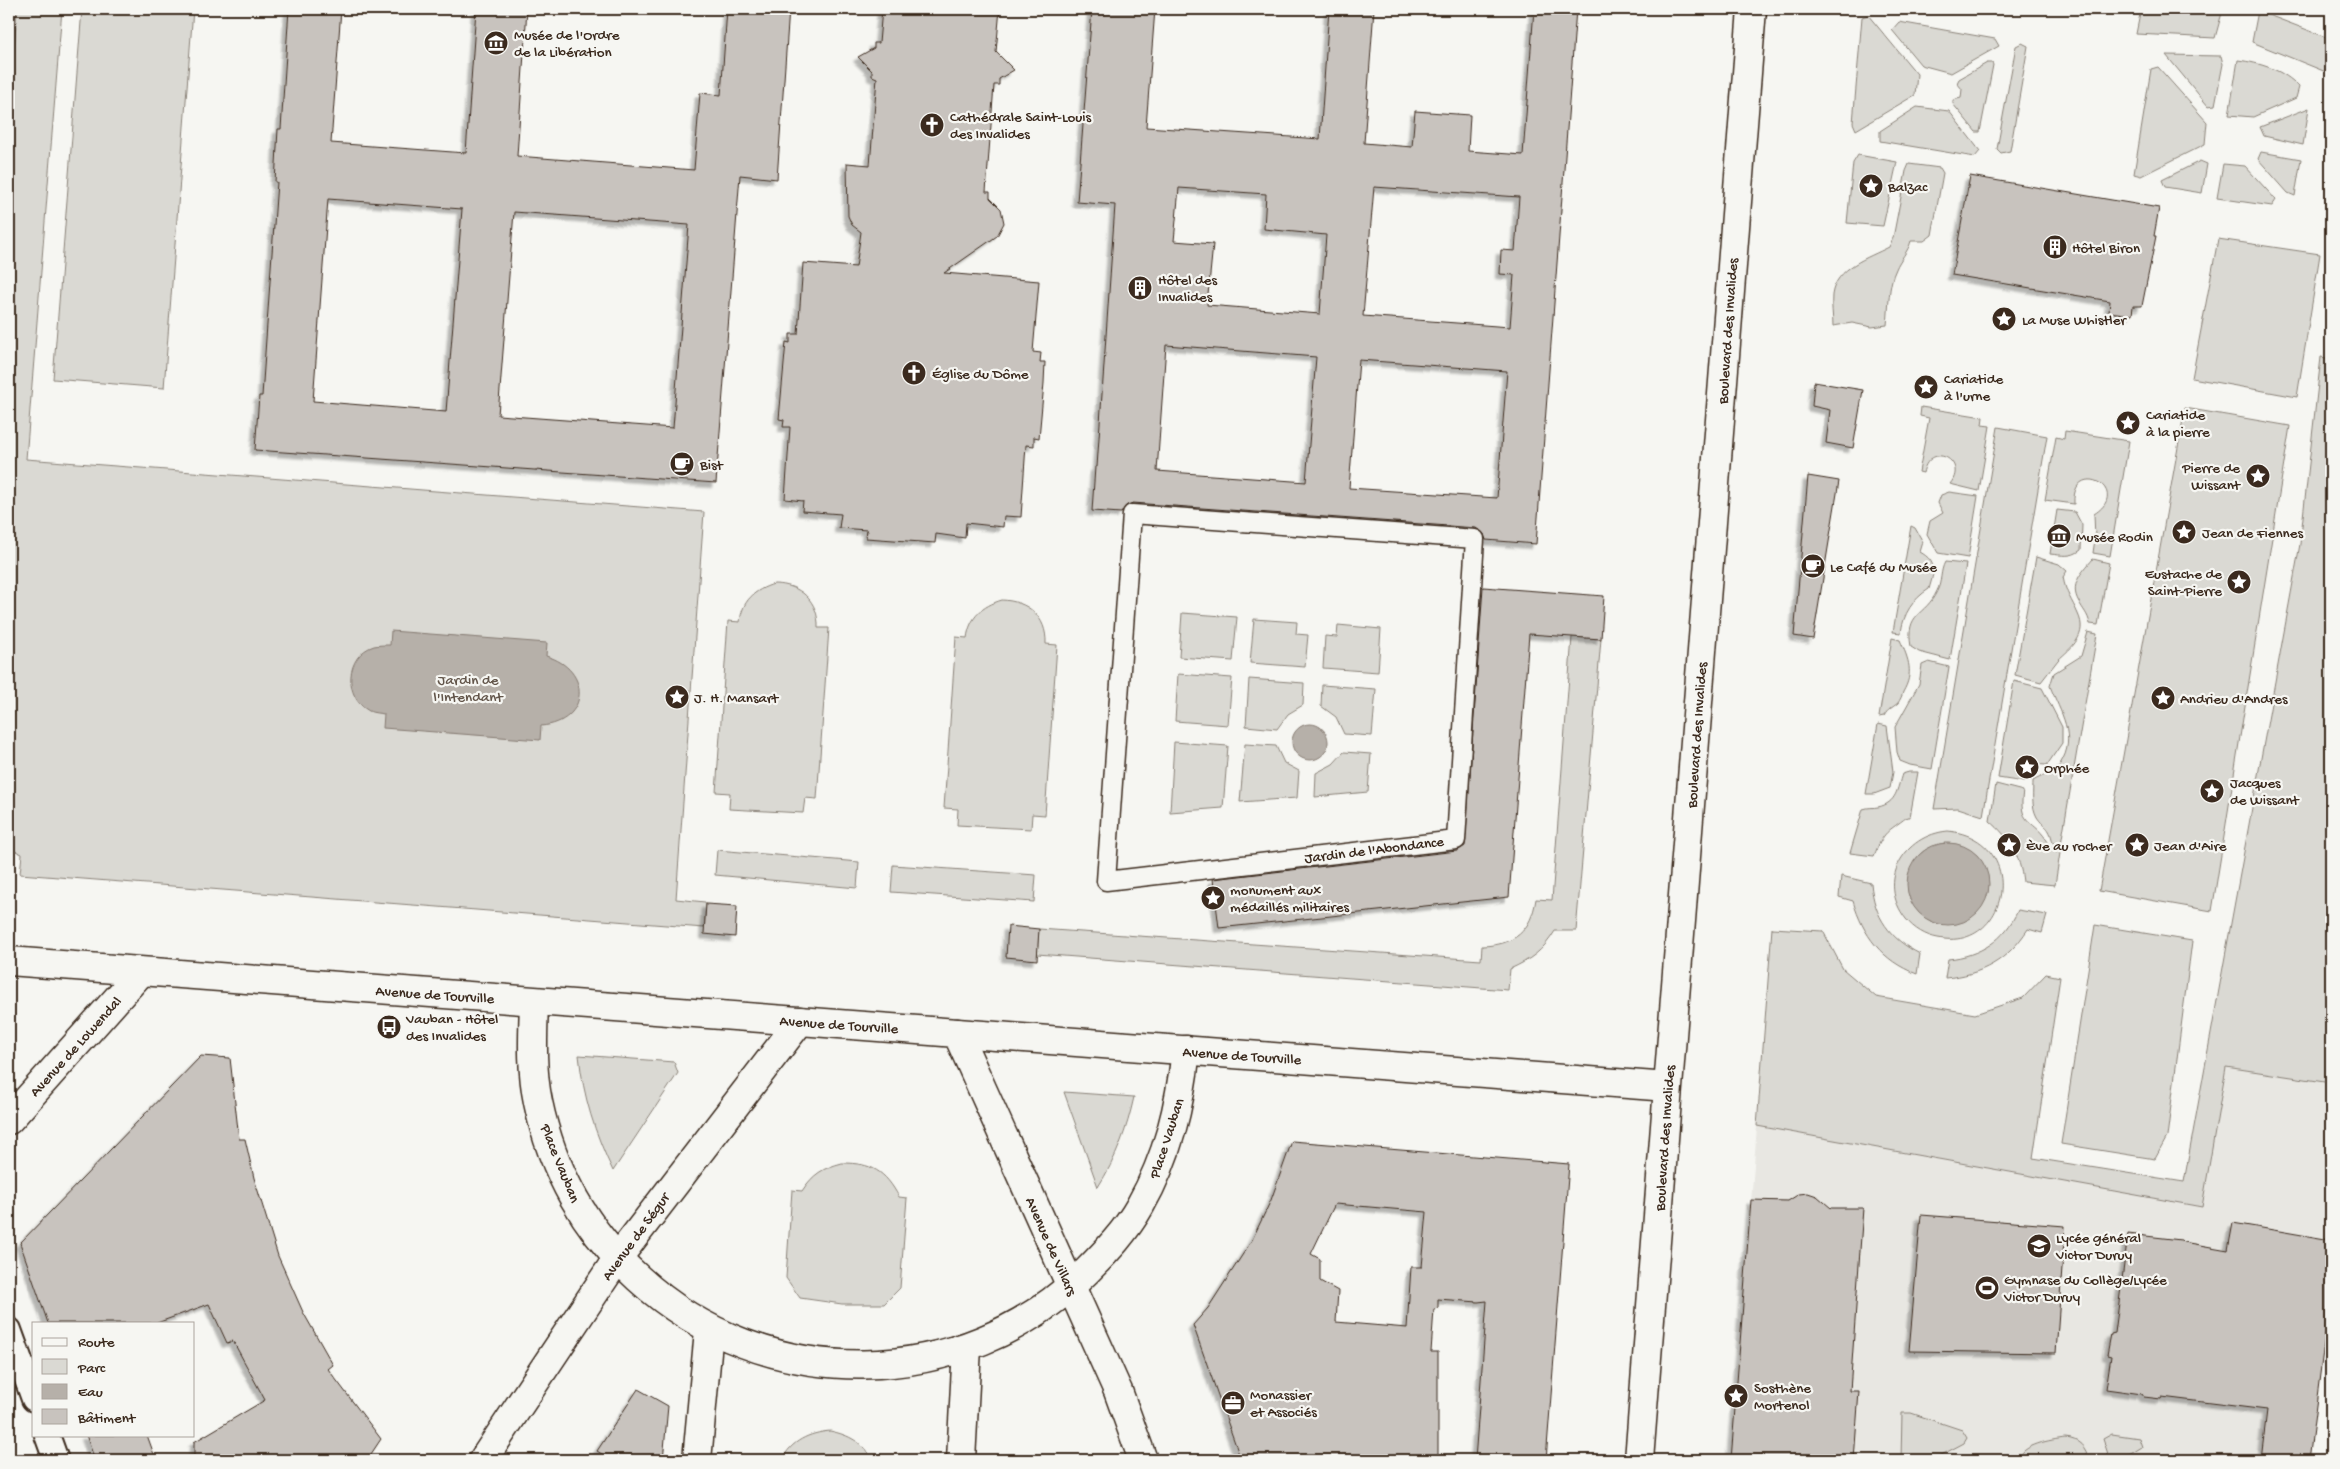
<svg xmlns="http://www.w3.org/2000/svg" width="2340" height="1469" viewBox="0 0 2340 1469" font-family="'Gochi Hand',sans-serif">
	<defs>
		<filter id="shadow"><feDropShadow dx="-4.5" dy="4.5" stdDeviation="1" flood-color="#0004"/></filter>
	</defs>
	<rect width="100%" height="100%" fill="#f6f6f2"/>
	<filter id="ink" filterUnits="userSpaceOnUse"><feTurbulence type="fractalNoise" baseFrequency=".02" numOctaves="2"/><feDisplacementMap in="SourceGraphic" scale="10" xChannelSelector="R" yChannelSelector="G"/><feConvolveMatrix kernelMatrix="1 2 1 2 8 2 1 2 1" color-interpolation-filters="sRGB"/></filter>
	<g filter="url(#ink)">
		<!-- built -->
		<path fill="#e8e7e2" d="M2226,1067L2331,1083V1286L2309,1460H1731L1757,1126L2201,1207Z"/>
		<!-- green -->
		<path fill="#dad9d3" stroke="#8a8278" fill-rule="evenodd" d="M17,9H62L26,459L704,512L676,899L705,902L706,904L704,928L20,874L22,854L9,848V118Z
			M82,9H193L164,388L53,379Z
			M2141,9H2223L2215,38L2136,34Z
			M2258,11L2331,39V58L2326,72L2252,42Z
			M1868,15L1917,74L1915,95L1856,130L1853,123L1862,17Z
			M1899,22L1995,39L1999,46L1951,73L1921,65L1892,30Z
			M2022,43L2028,46L2010,151L2001,153L1997,149L2016,46Z
			M2166,55L2221,56L2223,64L2215,105L2208,106Z
			M2238,60C2260,63 2284,70 2299,87L2296,98L2253,117L2229,115Z
			M1987,63H1992L1993,65L1980,132H1976L1953,104V100L1961,98L1962,89L1957,83L1959,79Z
			M2158,67L2207,122L2205,144L2141,176L2134,174L2151,69Z
			M1917,107L1949,111L1980,151L1975,157L1880,141V131Z
			M2309,108L2303,145L2264,136L2260,127Z
			M2261,152L2301,159L2295,196L2288,193L2258,159Z
			M1858,155L1897,162L1883,226L1847,223L1853,163Z
			M2200,161L2207,164L2202,193L2165,187L2162,180Z
			M1909,164L1940,168L1943,173L1932,235L1924,241H1911C1908,252 1900,259 1896,269C1888,285 1889,307 1887,325L1872,327L1852,323L1833,326C1833,316 1831,305 1832,295C1836,267 1868,258 1889,247L1893,238L1906,171Z
			M2223,164L2245,166L2276,200L2272,206L2217,198Z
			M2218,239L2320,254L2297,397L2192,378Z
			M2321,357L2331,359V1083L2226,1067L2202,1207L1757,1126L1772,928L1823,931L1843,969L1876,997L1975,1014L2023,998L2046,974L2060,977L2033,1158L2184,1182L2300,544Z
			M1921,407L1983,417L1982,425L1990,426L1979,491L1950,484C1969,461 1930,440 1923,473L1919,472L1929,418L1920,416Z
			M2185,408L2290,426L2212,911L2099,891Z
			M1998,427L2047,436L1983,816L1958,808L1934,809Z
			M2065,431L2129,441L2110,556L2093,553L2095,539L2094,514C2134,489 2071,457 2074,504L2045,500L2056,437L2064,439Z
			M1949,492L1978,496L1968,558L1938,553L1927,534L1930,521L1943,513L1938,503L1941,495Z
			M2057,510L2075,512L2082,525L2081,550C2071,558 2062,555 2050,554Z
			M1911,526L1915,528L1923,542L1920,552C1938,562 1934,572 1929,589C1913,599 1903,614 1901,633L1893,632Z
			M2036,557L2059,564L2067,571L2063,577C2066,594 2072,600 2078,614C2088,635 2072,647 2058,660C2052,667 2047,675 2041,682L2015,675Z
			M2093,559L2109,563L2098,625L2090,624C2088,614 2083,610 2079,602C2069,585 2081,573 2093,559Z
			M1945,562L1966,564L1950,660L1919,652L1911,647C1905,611 1925,617 1937,591C1942,582 1940,571 1945,562Z
			M774,584C800,584 819,601 818,628H829L817,799L805,798L803,813L729,809L730,793L716,792L728,621L740,622C742,601 754,590 774,584Z
			M1002,600C1027,601 1047,616 1046,644L1057,645L1045,815L1032,814L1031,829L957,825L958,809L944,808L956,637L967,638C970,617 982,606 1002,600Z
			M1182,613L1237,617L1233,661L1179,657Z
			M1254,619L1297,622L1296,634L1308,635L1305,667L1250,663Z
			M1338,625L1381,629L1378,672L1323,668L1325,636L1337,637Z
			M2088,632L2097,634L2061,844L2053,843C2049,824 2045,829 2037,817C2031,806 2033,793 2033,781C2041,776 2054,773 2060,764C2078,737 2060,712 2050,686L2054,673L2081,656Z
			M1572,637L1601,639L1576,931H1555C1543,951 1530,960 1510,969L1508,990L1037,954L1039,929L1481,960L1482,946C1515,945 1531,931 1536,899L1552,900Z
			M1892,638L1900,640C1909,660 1914,673 1903,692C1902,696 1900,700 1898,703C1892,708 1888,709 1884,716L1879,717Z
			M1929,662L1949,667L1932,769L1910,765L1900,761L1897,752L1895,727L1919,684L1922,665Z
			M1178,674L1232,678L1228,725L1175,721Z
			M1249,679L1304,683L1303,705L1288,714L1277,729L1246,726Z
			M2014,681L2042,688L2062,727V743L2047,765L2030,764L2024,782L1998,778Z
			M1322,685L1376,689L1372,736L1344,734L1336,717L1321,706Z
			M1878,724L1887,726L1893,772L1890,788L1874,794H1866Z
			M1174,742L1228,746L1223,808L1170,812Z
			M1245,744L1276,746L1284,763L1299,771L1297,798L1240,802Z
			M1344,752L1371,754L1368,792L1315,797L1316,773L1333,764Z
			M1909,772H1918L1910,817H1907C1888,832 1884,830 1874,856L1850,853L1863,809C1869,807 1873,808 1878,807C1897,803 1897,789 1902,774Z
			M1996,784L2023,791C2018,825 2032,818 2046,839C2051,846 2051,851 2060,853L2055,885L2023,882C2020,855 2010,838 1990,821Z
			M1948,831C2030,839 2010,953 1938,938C1926,936 1914,929 1906,919C1876,881 1904,835 1948,831ZM1944,843C1977,846 1992,865 1987,897L1932,922C1913,910 1912,905 1912,884C1912,857 1918,850 1944,843Z
			M717,850L859,862L857,888L715,875Z
			M893,865L1036,875L1034,902L891,892Z
			M1841,876L1871,883C1874,917 1890,939 1920,954L1917,974C1882,961 1863,935 1853,901L1839,897Z
			M2018,910L2047,915L2042,933L2028,929C2008,960 1982,975 1945,978L1948,959C1980,956 2005,940 2018,910Z
			M2095,925L2192,941L2167,1137L2155,1159L2061,1144Z
			M579,1055L674,1062L678,1073L613,1171C595,1134 583,1096 579,1055Z
			M1064,1092L1134,1097C1127,1129 1116,1159 1098,1187Z
			M842,1163C872,1163 885,1171 899,1197L907,1198L900,1288L884,1304H842L800,1298L786,1278L792,1190L802,1191C813,1174 823,1168 842,1163Z
			M1902,1413H1911L1962,1430L1967,1438L1964,1443L1932,1460H1901Z
			M830,1431C849,1435 863,1442 872,1460H782C791,1441 809,1433 830,1431Z
			M2112,1434L2139,1438L2142,1447L2121,1460H2110L2103,1439Z
			M2065,1438C2079,1439 2086,1447 2089,1460H2018C2022,1444 2051,1440 2065,1438Z"/>
		<!-- water -->
		<path fill="#b6b0a9" stroke="#857a71" d="M391,631L547,643L546,656C592,669 590,722 541,726L540,740L383,728L384,714C379,713 373,713 369,711C343,697 345,655 374,646C379,645 385,645 390,645Z
			M1292 742a18 18 0 1 1 36 0a18 18 0 1 1-36 0Z
			M1907 884a41 41 0 1 1 82 0a41 41 0 1 1-82 0Z"/>
		<!-- building -->
		<path fill="#c8c3be" stroke="#3b2a1e" fill-rule="evenodd" filter="url(#shadow)" d="M289,9H341L331,143L466,153L476,9H527L517,156L694,170L700,93L721,95L727,9H789L777,179L740,175L716,483L255,450L259,396H262L277,182H275L278,129H281ZM328,199L462,209L446,412L313,401ZM514,212L689,225L673,428L498,415Z
			M882,9H1000L996,52L1014,70L999,79V85H994L986,192H990V198L1001,209L1004,223L997,236L944,273L1039,281L1033,352L1041,353L1040,362H1045L1044,383L1039,438L1034,437V446L1026,445L1021,517L1004,516L1003,527L966,523L965,538L936,534L935,543L866,538L867,530L839,528L841,514L802,511L803,501L785,499L790,427H783L784,420L779,419L786,342L790,343V334H798L803,263L856,267L861,232L852,225L848,216L847,163L870,165L877,78L872,76V71L858,57L874,48V43H879Z
			M1092,9H1155L1146,127L1320,139L1329,9H1374L1364,143L1412,147L1415,111L1470,115L1468,151L1523,155L1534,9H1576L1536,544L1486,540L1484,534L1476,528L1133,503L1127,505L1121,513L1092,511L1095,467H1097L1115,205L1077,202ZM1374,187L1519,197L1515,251L1501,250L1500,274L1514,275L1510,327L1363,316ZM1179,188L1266,194L1264,229L1326,235L1320,314L1207,305L1213,244L1174,241ZM1166,345L1316,357L1306,482L1157,471ZM1359,360L1507,371L1497,498L1349,488Z
			M1970,176L2159,208L2154,236H2156L2142,306H2133L2132,315L2109,312L2110,301L1952,275Z
			M1814,382L1863,390L1853,448L1826,443L1830,410L1812,406Z
			M1808,476L1839,481L1813,639L1794,636Z
			M1483,587L1604,596L1601,639L1529,634L1509,897L1219,928L1213,879L1457,851L1465,846Z
			M706,904L737,906L735,937L704,934Z
			M1008,926L1039,929L1037,960L1006,957Z
			M201,1056L230,1058L239,1139H245L254,1178L278,1256L303,1312L333,1365L328,1369L381,1439L367,1460H194V1442L265,1400L233,1341L227,1343L209,1304L157,1323H48L20,1243Z
			M1292,1141L1569,1164L1546,1460H1475L1487,1301L1478,1302L1438,1299V1308L1434,1309L1431,1352H1438V1460H1241L1193,1325L1208,1308L1252,1240L1271,1200ZM1335,1204L1427,1212L1422,1267H1411L1407,1328L1336,1322L1338,1291L1320,1281V1259L1311,1254Z
			M1808,1193L1817,1196L1831,1208H1863L1850,1391H1859L1854,1460H1731L1751,1200L1788,1201L1799,1194Z
			M1921,1215L2065,1226L2056,1353L1909,1351Z
			M2233,1223L2331,1240V1288L2309,1460H2261L2267,1410L2162,1397L2161,1399L2144,1397L2142,1394L2106,1389L2111,1356L2107,1355L2111,1334L2115,1333L2128,1234L2181,1240L2183,1242L2228,1250Z
			M638,1389L668,1406L663,1460H611L597,1451Z
			M86,1435H147L156,1460H95Z"/>
		<g fill="none" stroke-linecap="round" stroke-linejoin="round">
			<defs>
				<path id="pedestrian" d="M1132,514L1475,539L1456,840L1106,881Z"/>
				<path id="minor" d="M9,1330L34,1399
					M47,1435L56,1460"/>
				<path id="tertiary" d="M534,1002C533,1035 531,1069 538,1102C552,1170 586,1231 638,1278C765,1395 963,1394 1087,1271C1107,1251 1126,1231 1140,1206C1168,1157 1180,1106 1186,1050
					M9,1120L141,972
					M483,1460L617,1259L800,1021
					M697,1460L709,1330
					M961,1460L967,1347"/>
				<path id="secondary" d="M957,1033L1668,1087
					M1639,1460L1752,9"/>
				<path id="primary" d="M9,961L957,1033L1118,1391L1143,1460"/>
			</defs>
			<!-- pedestrian casing -->
			<use href="#pedestrian" stroke="#3b2a1e" stroke-width="21"/>
			<!-- minor casing -->
			<use href="#minor" stroke="#3b2a1e" stroke-width="28"/>
			<!-- tertiary casing -->
			<use href="#tertiary" stroke="#3b2a1e" stroke-width="31"/>
			<!-- secondary casing -->
			<use href="#secondary" stroke="#3b2a1e" stroke-width="31"/>
			<!-- primary casing -->
			<use href="#primary" stroke="#3b2a1e" stroke-width="31"/>
			<!-- pedestrian -->
			<use href="#pedestrian" stroke="#f6f6f2" stroke-width="18"/>
			<!-- minor -->
			<use href="#minor" stroke="#f6f6f2" stroke-width="24"/>
			<!-- tertiary -->
			<use href="#tertiary" stroke="#f6f6f2" stroke-width="28"/>
			<!-- secondary -->
			<use href="#secondary" stroke="#f6f6f2" stroke-width="28"/>
			<!-- primary -->
			<use href="#primary" stroke="#f6f6f2" stroke-width="28"/>
		</g>
	</g>
	<!-- icons -->
	<defs>
		<symbol id="museum-disc" viewBox="-11 -11 22 22"><circle r="9.5" fill="#3b2a1e" stroke="#f6f6f2"/><path d="M0-6L6-3V-2H-6V-3ZM-5-1h2V3h-2ZM-1-1h2V3h-2ZM3-1h2V3H3ZM-6 4H6V6H-6Z" fill="#fff"/></symbol>
		<symbol id="church-disc" viewBox="-11 -11 22 22"><circle r="9.5" fill="#3b2a1e" stroke="#f6f6f2"/><path d="M-1.2-6h2.4v3.5h3.3v2.4h-3.3V6h-2.4V-.1h-3.3v-2.4h3.3Z" fill="#fff"/></symbol>
		<symbol id="sight-disc" viewBox="-11 -11 22 22"><circle r="9.5" fill="#3b2a1e" stroke="#f6f6f2"/><path d="M0-6L1.8-2.2L6-1.7L2.9 1.2L3.7 5.4L0 3.3L-3.7 5.4L-2.9 1.2L-6-1.7L-1.8-2.2Z" fill="#fff"/></symbol>
		<symbol id="building-disc" viewBox="-11 -11 22 22"><circle r="9.5" fill="#3b2a1e" stroke="#f6f6f2"/><path d="M-4-6H4V6H1V3H-1V6H-4ZM-2.5-4.3h1.7v1.8h-1.7ZM.8-4.3h1.7v1.8H.8ZM-2.5-1h1.7V.8h-1.7ZM.8-1h1.7V.8H.8Z" fill="#fff"/></symbol>
		<symbol id="cafe-disc" viewBox="-11 -11 22 22"><circle r="9.5" fill="#3b2a1e" stroke="#f6f6f2"/><path d="M-5.5-4.5H6V0H3Q3 3.5 0 3.5H-2.5Q-5.5 3.5-5.5 0ZM3-3.2v2h1.7v-2ZM-6 4.5H4V6H-6Z" fill="#fff"/></symbol>
		<symbol id="bus-disc" viewBox="-11 -11 22 22"><circle r="9.5" fill="#3b2a1e" stroke="#f6f6f2"/><path d="M-5-6H5V4H4V6H2V4H-2V6H-4V4H-5ZM-3.5-4V0h7V-4ZM-3.5 1.2v1.5H-2V1.2ZM2 1.2v1.5H3.5V1.2Z" fill="#fff"/></symbol>
		<symbol id="school-disc" viewBox="-11 -11 22 22"><circle r="9.5" fill="#3b2a1e" stroke="#f6f6f2"/><path d="M0-5L7-2L0 1L-7-2ZM-4 1L0 2.5L4 1V4Q0 6-4 4Z" fill="#fff"/></symbol>
		<symbol id="stadium-disc" viewBox="-11 -11 22 22"><circle r="9.5" fill="#3b2a1e" stroke="#f6f6f2"/><path d="M0-5a6.5 5 0 1 0 0 10a6.5 5 0 1 0 0-10ZM-3.5-1.8h7v3.6h-7Z" fill="#fff"/></symbol>
		<symbol id="office-disc" viewBox="-11 -11 22 22"><circle r="9.5" fill="#3b2a1e" stroke="#f6f6f2"/><path d="M-6-3h4V-5.5h4V-3h4V5H-6ZM-1-4.5V-3h2v-1.5ZM-6 0V1H6V0Z" fill="#fff"/></symbol>
	</defs>
	<g fill-rule="evenodd">
		<use href="#museum-disc" x="482" y="29" width="28" height="28"/>
		<use href="#church-disc" x="918" y="111" width="28" height="28"/>
		<use href="#sight-disc" x="1857" y="172" width="28" height="28"/>
		<use href="#building-disc" x="2041" y="233" width="28" height="28"/>
		<use href="#building-disc" x="1126" y="274" width="28" height="28"/>
		<use href="#sight-disc" x="1990" y="305" width="28" height="28"/>
		<use href="#church-disc" x="900" y="359" width="28" height="28"/>
		<use href="#sight-disc" x="1912" y="373" width="28" height="28"/>
		<use href="#sight-disc" x="2114" y="409" width="28" height="28"/>
		<use href="#cafe-disc" x="668" y="450" width="28" height="28"/>
		<use href="#sight-disc" x="2244" y="462" width="28" height="28"/>
		<use href="#sight-disc" x="2170" y="518" width="28" height="28"/>
		<use href="#museum-disc" x="2045" y="522" width="28" height="28"/>
		<use href="#cafe-disc" x="1799" y="552" width="28" height="28"/>
		<use href="#sight-disc" x="2225" y="568" width="28" height="28"/>
		<use href="#sight-disc" x="663" y="683" width="28" height="28"/>
		<use href="#sight-disc" x="2149" y="684" width="28" height="28"/>
		<use href="#sight-disc" x="2013" y="753" width="28" height="28"/>
		<use href="#sight-disc" x="2198" y="777" width="28" height="28"/>
		<use href="#sight-disc" x="1995" y="831" width="28" height="28"/>
		<use href="#sight-disc" x="2123" y="831" width="28" height="28"/>
		<use href="#sight-disc" x="1199" y="884" width="28" height="28"/>
		<use href="#bus-disc" x="375" y="1013" width="28" height="28"/>
		<use href="#school-disc" x="2025" y="1232" width="28" height="28"/>
		<use href="#stadium-disc" x="1973" y="1274" width="28" height="28"/>
		<use href="#sight-disc" x="1722" y="1382" width="28" height="28"/>
		<use href="#office-disc" x="1219" y="1389" width="28" height="28"/>
	</g>
	<g text-anchor="middle" stroke-width="4.5" stroke-linejoin="round" paint-order="stroke">
		<!-- poi labels -->
		<g font-size="15" fill="#3b2a1e" stroke="#f6f6f2" text-anchor="start">
			<text x="514" y="39">Musée de l'Ordre<tspan x="514" dy="17">de la Libération</tspan></text>
			<text x="950" y="121">Cathédrale Saint-Louis<tspan x="950" dy="17">des Invalides</tspan></text>
			<text x="1888" y="191">Balzac</text>
			<text x="2072" y="252">Hôtel Biron</text>
			<text x="1158" y="284">Hôtel des<tspan x="1158" dy="17">Invalides</tspan></text>
			<text x="2022" y="324">La Muse Whistler</text>
			<text x="932" y="378">Église du Dôme</text>
			<text x="1944" y="383">Cariatide<tspan x="1944" dy="17">à l'urne</tspan></text>
			<text x="2146" y="419">Cariatide<tspan x="2146" dy="17">à la pierre</tspan></text>
			<text x="700" y="469">Bist</text>
			<text x="2240" y="472" text-anchor="end">Pierre de<tspan x="2240" dy="17">Wissant</tspan></text>
			<text x="2202" y="537">Jean de Fiennes</text>
			<text x="2076" y="541">Musée Rodin</text>
			<text x="1830" y="571">Le Café du Musée</text>
			<text x="2222" y="578" text-anchor="end">Eustache de<tspan x="2222" dy="17">Saint-Pierre</tspan></text>
			<text x="694" y="702">J. H. Mansart</text>
			<text x="2180" y="703">Andrieu d'Andres</text>
			<text x="2044" y="772">Orphée</text>
			<text x="2230" y="787">Jacques<tspan x="2230" dy="17">de Wissant</tspan></text>
			<text x="2026" y="850">Ève au rocher</text>
			<text x="2154" y="850">Jean d'Aire</text>
			<text x="1230" y="894">monument aux<tspan x="1230" dy="17">médaillés militaires</tspan></text>
			<text x="406" y="1023">Vauban - Hôtel<tspan x="406" dy="17">des Invalides</tspan></text>
			<text x="2056" y="1242">Lycée général<tspan x="2056" dy="17">Victor Duruy</tspan></text>
			<text x="2004" y="1284">Gymnase du Collège/Lycée<tspan x="2004" dy="17">Victor Duruy</tspan></text>
			<text x="1754" y="1392">Sosthène<tspan x="1754" dy="17">Mortenol</tspan></text>
			<text x="1250" y="1399">Monassier<tspan x="1250" dy="17">et Associés</tspan></text>
		</g>
		<!-- street labels -->
		<g font-size="15" fill="#3b2a1e" stroke="#f6f6f2">
			<text transform="translate(1727 331) rotate(-86)" y="5">Boulevard des Invalides</text>
			<text transform="translate(1696 735) rotate(-86)" y="5">Boulevard des Invalides</text>
			<text transform="translate(1374 849) rotate(-7)" y="5">Jardin de l'Abondance</text>
			<text transform="translate(435 994) rotate(4)" y="5">Avenue de Tourville</text>
			<text transform="translate(839 1024) rotate(4)" y="5">Avenue de Tourville</text>
			<text transform="translate(75 1046) rotate(-48)" y="5">Avenue de Lowendal</text>
			<text transform="translate(1242 1055) rotate(4)" y="5">Avenue de Tourville</text>
			<text transform="translate(1166 1138) rotate(-72)" y="5">Place Vauban</text>
			<text transform="translate(1664 1138) rotate(-86)" y="5">Boulevard des Invalides</text>
			<text transform="translate(561 1163) rotate(68)" y="5">Place Vauban</text>
			<text transform="translate(635 1236) rotate(-54)" y="5">Avenue de Ségur</text>
			<text transform="translate(1052 1246) rotate(66)" y="5">Avenue de Villars</text>
		</g>
		<!-- park labels -->
		<g font-size="15" fill="#63564b" stroke="#f6f6f2">
			<text x="468" y="684">Jardin de<tspan x="468" dy="17">l'Intendant</tspan></text>
		</g>
	</g>
	<!-- margin -->
	<rect width="2340" height="1469" fill="none" stroke="#f6f6f2" stroke-width="30"/>
	<rect x="15" y="15" width="2310" height="1439" fill="none" stroke="#3b2a1e" stroke-width="2" filter="url(#ink)"/>
	<!-- legend -->
	<rect x="32" y="1322" width="162" height="115" fill="#f6f6f2" stroke="#aba49d"/>
	<rect x="42" y="1338" width="25" height="8" fill="#f6f6f2" stroke="#aba49d"/>
	<text x="78" y="1346" font-size="15" fill="#3b2a1e">Route</text>
	<rect x="42" y="1359" width="25" height="15" fill="#dad9d3" stroke="#aba49d"/>
	<text x="78" y="1372" font-size="15" fill="#3b2a1e">Parc</text>
	<rect x="42" y="1384" width="25" height="15" fill="#b6b0a9" stroke="#aba49d"/>
	<text x="78" y="1396" font-size="15" fill="#3b2a1e">Eau</text>
	<rect x="42" y="1409" width="25" height="15" fill="#c8c3be" stroke="#aba49d"/>
	<text x="78" y="1422" font-size="15" fill="#3b2a1e">Bâtiment</text>
</svg>
